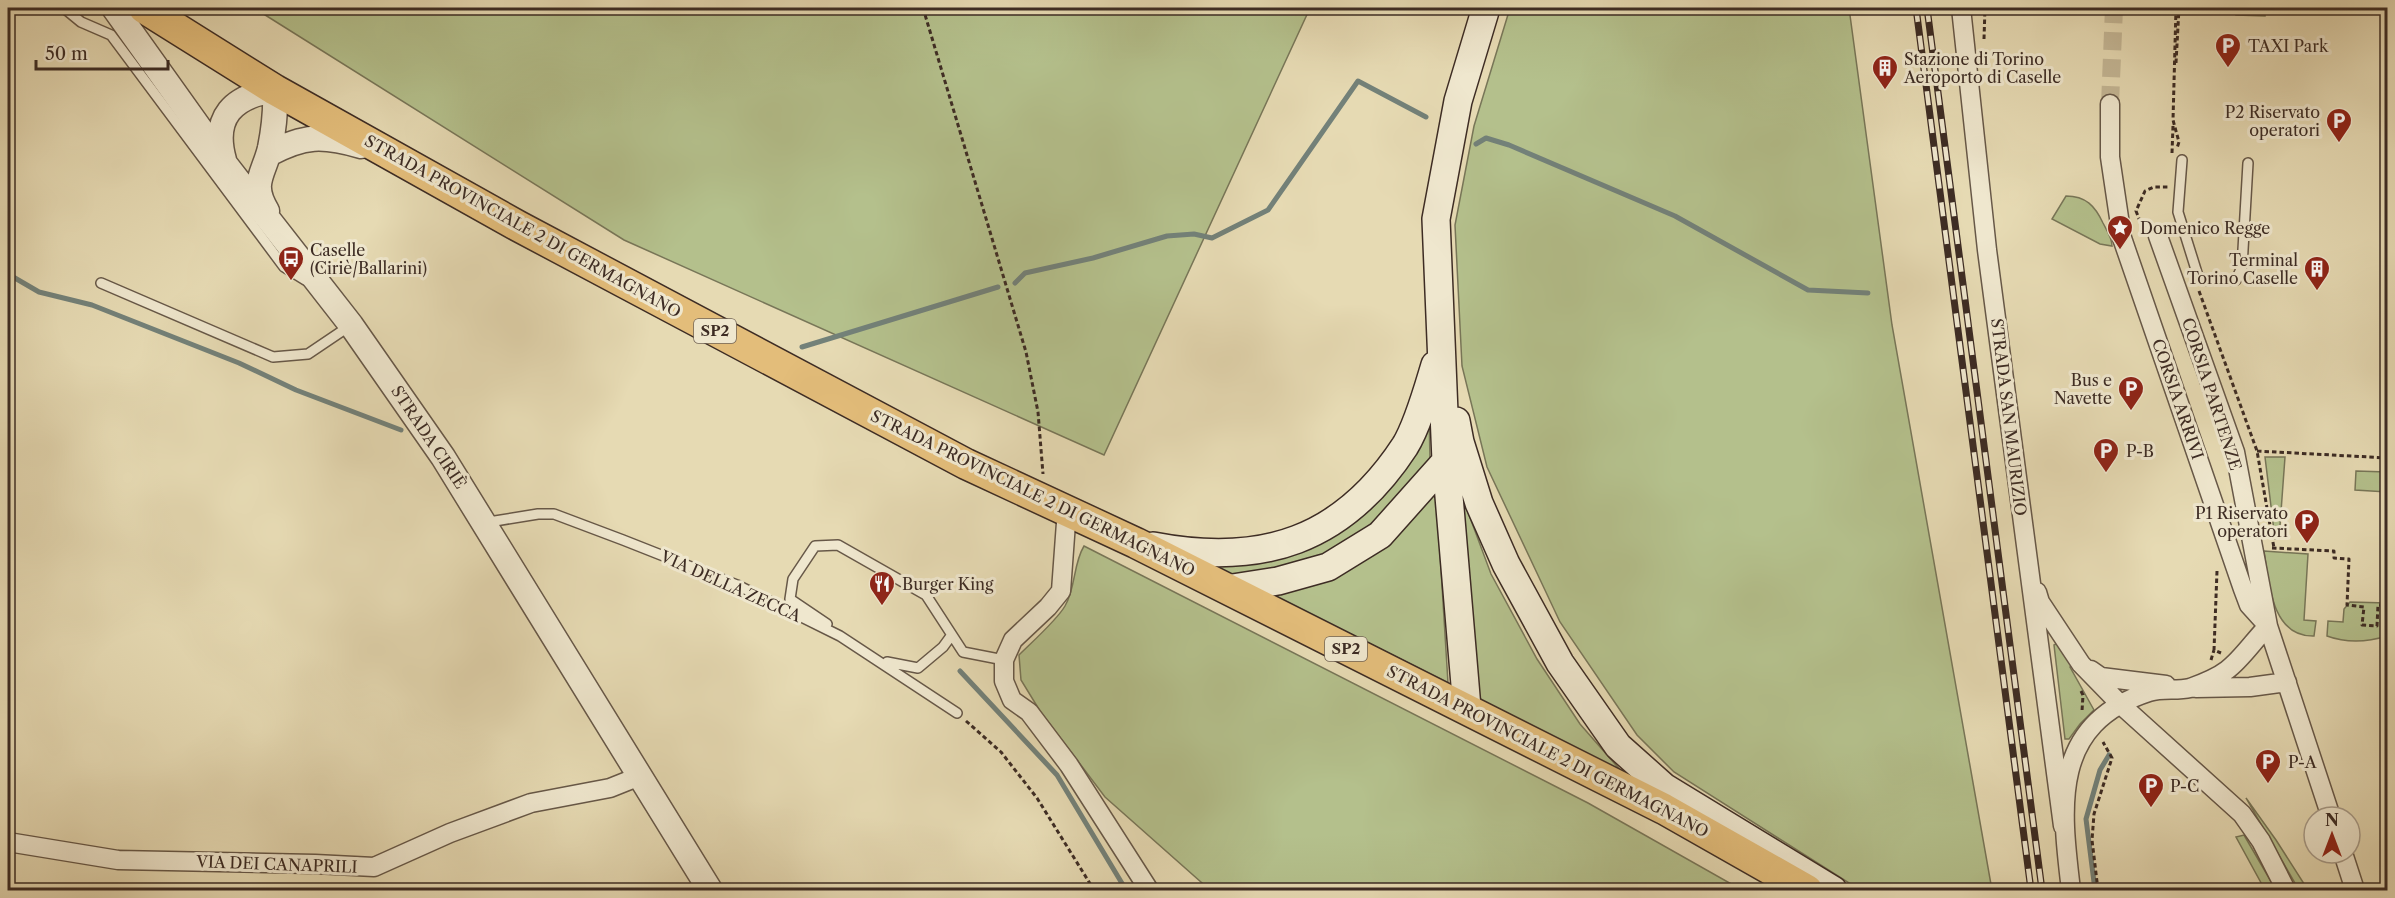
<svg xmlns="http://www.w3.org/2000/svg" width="2395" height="898" viewBox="0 0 2395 898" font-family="'Libre Caslon Text',serif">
	<rect width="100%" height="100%" fill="#e6dab3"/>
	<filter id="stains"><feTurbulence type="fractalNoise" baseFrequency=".00333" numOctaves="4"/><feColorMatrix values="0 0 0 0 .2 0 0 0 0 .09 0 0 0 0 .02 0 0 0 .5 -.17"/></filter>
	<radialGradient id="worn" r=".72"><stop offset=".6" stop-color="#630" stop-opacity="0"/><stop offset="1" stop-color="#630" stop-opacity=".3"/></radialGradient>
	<!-- green -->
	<path fill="#b4c08c" stroke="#787658" stroke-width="1.5" d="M254,8H1310L1104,455L624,240Z
		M1510,8H1849L1892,325L1992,890H1860L1674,772L1637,735L1560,622L1487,467L1462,366L1455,225L1474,126Z
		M2236,8H2265V16L2236,15Z
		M2066,196C2086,196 2095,206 2103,223C2107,231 2112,237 2112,246L2100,244L2052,219Z
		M1429,413L1430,460L1399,498L1353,540L1323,555L1296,564L1264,570L1231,575L1210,563L1298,550Z
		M2265,457H2285L2279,539H2275Z
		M2356,471L2387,472V492L2355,490Z
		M1436,488L1448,683L1271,594Z
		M1459,488L1491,574L1537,659L1580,724L1629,780L1477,700Z
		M1084,546L1588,803L1742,890H1210L1105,797L1040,711L1021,680L1019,655C1032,642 1057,620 1065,606C1076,587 1073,564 1084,546Z
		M2264,551L2308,554L2304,620L2316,621L2314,636C2271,637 2269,582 2264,551Z
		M2350,602L2387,603V636C2368,642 2346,643 2327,636L2328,621L2343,622L2344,609Z
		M2058,643L2074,665L2070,667L2094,710L2080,724L2069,739H2065L2054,645Z
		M2246,798L2276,840L2308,890H2299Z
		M2244,835L2276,890H2265L2236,837Z"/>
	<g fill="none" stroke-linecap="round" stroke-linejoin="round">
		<!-- stream -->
		<path stroke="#738179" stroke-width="5" d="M1476,144L1486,138L1509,145L1675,216L1808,290L1868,293
			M8,274L39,292L92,305L239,363L296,390L401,430
			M1015,283L1025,273L1093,258L1167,236L1194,234L1212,238L1268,210L1358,81L1426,117
			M802,347L998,287
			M960,671L1057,775L1126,890
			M2095,890L2086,819L2100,770L2109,755"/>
		<!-- minor-tunnel -->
		<path stroke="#c4b796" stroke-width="18" stroke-dasharray="18 9" stroke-linecap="butt" d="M2110,104L2114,8"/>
		<defs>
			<path id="service" d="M64,8L81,22L111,35L284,267L305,280
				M2182,160L2178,212L2198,276L2208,281L2236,280L2242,267L2248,163
				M101,283L273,357L308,354L351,325
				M488,526L495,521L538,514H554L623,540L737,585L840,636L957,713
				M827,624L790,599L793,579L815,546L838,545L926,595L963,652L1004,660
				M887,662L918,668L943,647L951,636"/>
			<path id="minor" d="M1961,8L1987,250L2063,826
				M2110,104V157L2122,238L2243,589L2249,605L2268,626L2331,817
				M1067,509L1061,591L1048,607L1013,640L1004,660V681L1012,700L1029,712L1069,765L1149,890
				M2037,592L2040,602L2081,664L2120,704L2242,814L2261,841L2286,890
				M2091,670L2101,677L2166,685
				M2196,688L2250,687L2287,682
				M8,842L118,860L315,864L374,867L450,833L531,803L610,788L640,776
				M2343,853L2355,890
				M2071,890C2061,807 2050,724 2149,692C2162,688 2177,691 2190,688C2201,684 2218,677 2227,670C2241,660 2255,639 2268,626L2235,452L2158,236"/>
			<path id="tertiary" d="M114,8L226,165L351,325L443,457L710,890
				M269,154C304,135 323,135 361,146
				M224,160C212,117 233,96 275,90C276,110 274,128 270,148C264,174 250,183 267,211"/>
			<path id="secondary" d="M1456,421L1460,442L1479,503L1506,564L1560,663L1618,746L1664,787L1833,890
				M1153,546C1262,567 1343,541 1405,446C1418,425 1428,388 1435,365
				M1226,589L1278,581L1328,567L1380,535L1446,461
				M1467,708L1446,461L1436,219L1458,101L1486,8"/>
			<path id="primary" d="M144,8L275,90L518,226L966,464L1136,543L1664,809L1807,890"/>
		</defs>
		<!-- service casing -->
		<use href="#service" stroke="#675848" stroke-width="12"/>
		<!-- minor casing -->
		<use href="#minor" stroke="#675848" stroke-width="21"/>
		<!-- tertiary casing -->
		<use href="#tertiary" stroke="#675848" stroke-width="27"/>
		<!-- secondary casing -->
		<use href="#secondary" stroke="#3d2c24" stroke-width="30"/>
		<!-- primary casing -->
		<use href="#primary" stroke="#3d2c24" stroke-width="33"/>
		<!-- path -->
		<path stroke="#3d2c24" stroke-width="3" stroke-dasharray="4.5 3" stroke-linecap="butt" d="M923,8L1026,352L1038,412L1043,474
			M2176,8L2173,120L2179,142L2177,148
			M1984,39L1985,8
			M2176,63L2179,8
			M2172,153L2173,126
			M2143,229L2136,211L2145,191L2154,187H2168
			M2199,291L2257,451L2274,548
			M2257,451L2388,458
			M2272,548L2334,551V558L2349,559L2347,605L2364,607L2362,625L2377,626L2378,605L2388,606
			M2217,571L2214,650L2221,653
			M2211,660L2214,650
			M2081,691L2083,695L2082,711
			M966,721L1001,752L1037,798L1094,890
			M2322,853L2325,860
			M2098,890L2092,840L2094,814L2112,758L2103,742"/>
		<!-- service -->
		<use href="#service" stroke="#efe7ce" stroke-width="9"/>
		<!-- minor -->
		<use href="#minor" stroke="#efe7ce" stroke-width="18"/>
		<!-- tertiary -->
		<use href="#tertiary" stroke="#efe7ce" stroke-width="24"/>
		<!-- secondary -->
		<use href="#secondary" stroke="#efe7ce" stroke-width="27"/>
		<!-- primary -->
		<use href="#primary" stroke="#e3bd7a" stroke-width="30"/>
		<defs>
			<path id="rail" d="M1916,8L2031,890
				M1927,8L2042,890"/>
		</defs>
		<!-- rail casing -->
		<use href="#rail" stroke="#3d2c24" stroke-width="7"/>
		<!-- rail -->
		<use href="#rail" stroke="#efe7ce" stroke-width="4.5" stroke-dasharray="14" stroke-linecap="butt"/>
	</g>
	<!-- icons -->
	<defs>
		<symbol id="parking-pin" viewBox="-11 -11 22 30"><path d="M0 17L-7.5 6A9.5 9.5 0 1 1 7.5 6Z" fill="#8f2418" stroke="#efe7ce"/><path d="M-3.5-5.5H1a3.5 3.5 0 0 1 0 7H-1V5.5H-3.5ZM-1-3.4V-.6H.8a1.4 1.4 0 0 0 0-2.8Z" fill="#fff"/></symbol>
		<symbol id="building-pin" viewBox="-11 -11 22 30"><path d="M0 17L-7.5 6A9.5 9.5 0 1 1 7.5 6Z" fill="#8f2418" stroke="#efe7ce"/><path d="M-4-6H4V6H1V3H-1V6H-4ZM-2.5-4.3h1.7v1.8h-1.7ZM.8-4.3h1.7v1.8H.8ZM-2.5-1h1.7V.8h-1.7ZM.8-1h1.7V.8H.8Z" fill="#fff"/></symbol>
		<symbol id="sight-pin" viewBox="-11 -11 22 30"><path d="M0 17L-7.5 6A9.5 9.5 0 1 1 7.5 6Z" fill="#8f2418" stroke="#efe7ce"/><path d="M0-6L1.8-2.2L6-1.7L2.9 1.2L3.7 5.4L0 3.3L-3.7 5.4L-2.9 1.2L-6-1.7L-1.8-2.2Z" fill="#fff"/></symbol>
		<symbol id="bus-pin" viewBox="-11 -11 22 30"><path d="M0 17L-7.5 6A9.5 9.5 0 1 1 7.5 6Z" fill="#8f2418" stroke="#efe7ce"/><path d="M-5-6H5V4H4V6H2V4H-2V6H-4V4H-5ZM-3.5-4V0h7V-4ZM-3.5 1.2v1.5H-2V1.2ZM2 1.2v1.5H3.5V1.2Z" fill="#fff"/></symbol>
		<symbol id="restaurant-pin" viewBox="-11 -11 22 30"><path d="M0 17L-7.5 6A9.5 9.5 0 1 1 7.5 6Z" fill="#8f2418" stroke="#efe7ce"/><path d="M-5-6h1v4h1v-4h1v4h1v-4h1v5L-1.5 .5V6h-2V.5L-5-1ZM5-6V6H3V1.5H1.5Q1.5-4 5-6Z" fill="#fff"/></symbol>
	</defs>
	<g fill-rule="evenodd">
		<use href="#parking-pin" x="2213" y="31" width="30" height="40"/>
		<use href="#building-pin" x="1870" y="53" width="30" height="40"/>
		<use href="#parking-pin" x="2324" y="106" width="30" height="40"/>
		<use href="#sight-pin" x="2105" y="213" width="30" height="40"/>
		<use href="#bus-pin" x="276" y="244" width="30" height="40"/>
		<use href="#building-pin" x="2302" y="254" width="30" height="40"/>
		<use href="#parking-pin" x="2116" y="374" width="30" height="40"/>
		<use href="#parking-pin" x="2091" y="436" width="30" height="40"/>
		<use href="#parking-pin" x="2292" y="507" width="30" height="40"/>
		<use href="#restaurant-pin" x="867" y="569" width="30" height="40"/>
		<use href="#parking-pin" x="2253" y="747" width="30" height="40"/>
		<use href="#parking-pin" x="2136" y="771" width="30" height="40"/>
	</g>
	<g text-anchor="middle" stroke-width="6" stroke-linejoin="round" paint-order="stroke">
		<!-- shield labels -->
		<g fill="#efe7ce" stroke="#726457" stroke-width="1.5">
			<rect x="694" y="319" width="42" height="24" rx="4.5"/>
			<rect x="1325" y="637" width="42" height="24" rx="4.5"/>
		</g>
		<g font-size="15" font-weight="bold" fill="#3d2c24">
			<text x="715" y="336">SP2</text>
			<text x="1346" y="654">SP2</text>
		</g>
		<!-- poi labels -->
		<g font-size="16" fill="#3d2c24" stroke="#efe7ce" text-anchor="start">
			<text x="2248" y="52">TAXI Park</text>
			<text x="1904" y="65">Stazione di Torino<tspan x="1904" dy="18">Aeroporto di Caselle</tspan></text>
			<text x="2320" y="118" text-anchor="end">P2 Riservato<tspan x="2320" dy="18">operatori</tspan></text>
			<text x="2140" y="234">Domenico Regge</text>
			<text x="310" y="256">Caselle<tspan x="310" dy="18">(Ciriè/Ballarini)</tspan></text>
			<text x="2298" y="266" text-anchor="end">Terminal<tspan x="2298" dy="18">Torino Caselle</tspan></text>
			<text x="2112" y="386" text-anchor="end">Bus e<tspan x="2112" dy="18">Navette</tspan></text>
			<text x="2126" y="457">P-B</text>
			<text x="2288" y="519" text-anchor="end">P1 Riservato<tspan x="2288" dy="18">operatori</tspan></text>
			<text x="902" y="590">Burger King</text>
			<text x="2288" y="768">P-A</text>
			<text x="2170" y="792">P-C</text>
		</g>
		<!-- street labels -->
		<g font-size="16" fill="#3d2c24" stroke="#efe7ce">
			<text transform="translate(523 226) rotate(29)" y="6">STRADA PROVINCIALE 2 DI GERMAGNANO</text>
			<text transform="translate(2212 394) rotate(72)" y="6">CORSIA PARTENZE</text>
			<text transform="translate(2178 399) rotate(71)" y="6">CORSIA ARRIVI</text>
			<text transform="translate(2009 417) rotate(83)" y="6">STRADA SAN MAURIZIO</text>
			<text transform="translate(429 437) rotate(56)" y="6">STRADA CIRIÈ</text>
			<text transform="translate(1033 493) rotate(26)" y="6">STRADA PROVINCIALE 2 DI GERMAGNANO</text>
			<text transform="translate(731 586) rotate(24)" y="6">VIA DELLA ZECCA</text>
			<text transform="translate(1548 751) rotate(27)" y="6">STRADA PROVINCIALE 2 DI GERMAGNANO</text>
			<text transform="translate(277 864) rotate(2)" y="6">VIA DEI CANAPRILI</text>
		</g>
	</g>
	<!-- margin -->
	<rect width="2395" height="898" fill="none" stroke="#e6dab3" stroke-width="30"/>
	<rect x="9" y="9" width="2377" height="880" fill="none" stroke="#3d2c24" stroke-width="3"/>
	<rect x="15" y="15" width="2365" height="868" fill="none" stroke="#3d2c24" stroke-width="1.5"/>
	<!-- north arrow -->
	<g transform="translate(2332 835)"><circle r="28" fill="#efe7ce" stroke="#a89c8a" stroke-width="1.5"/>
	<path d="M0-4.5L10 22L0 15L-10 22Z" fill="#8f2418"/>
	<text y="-9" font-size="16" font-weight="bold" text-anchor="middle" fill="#3d2c24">N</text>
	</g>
	<!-- scale -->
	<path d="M36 60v9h132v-9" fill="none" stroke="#3d2c24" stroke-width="3"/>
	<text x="45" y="60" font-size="18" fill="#3d2c24" stroke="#efe7ce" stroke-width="4.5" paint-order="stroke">50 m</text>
	<rect width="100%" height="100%" filter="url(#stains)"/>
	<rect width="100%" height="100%" fill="url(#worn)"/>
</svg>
